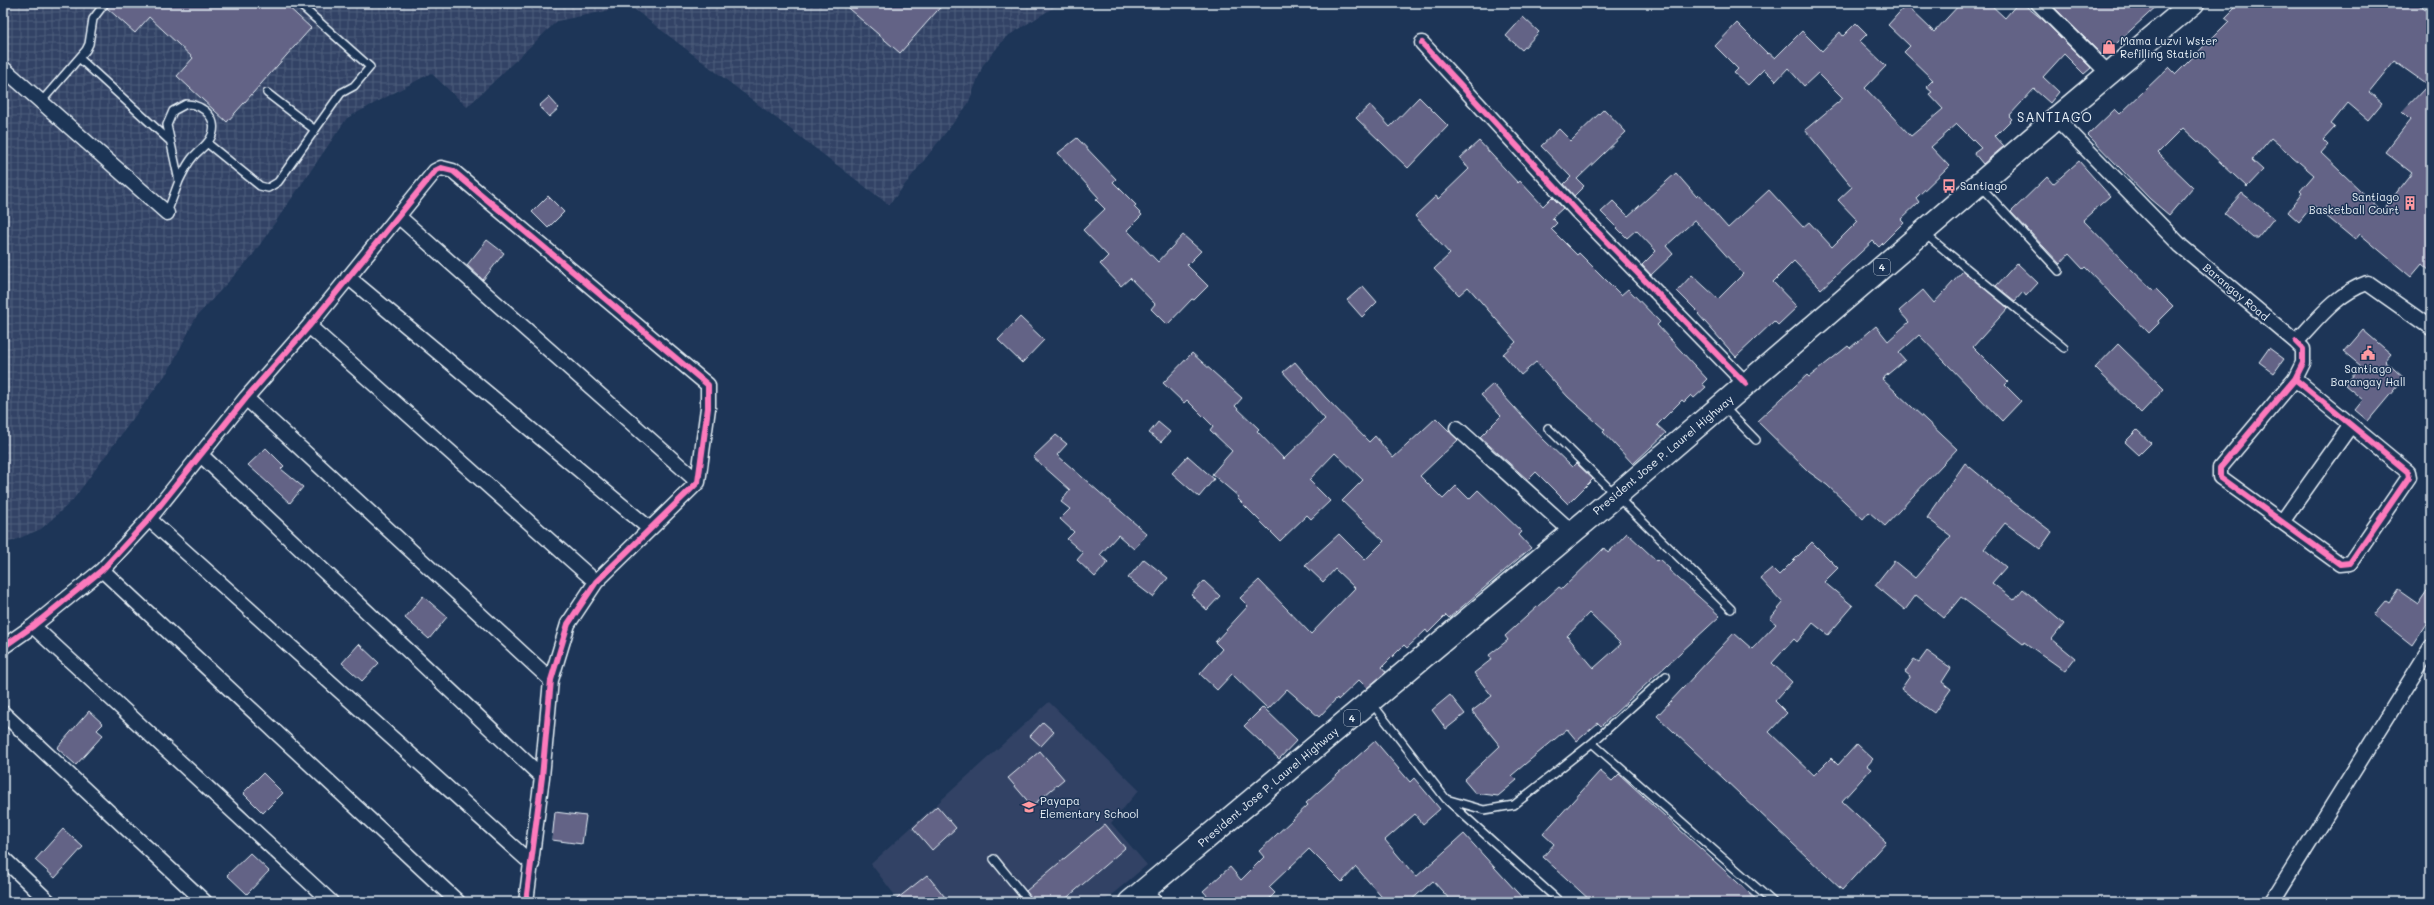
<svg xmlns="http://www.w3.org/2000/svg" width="2434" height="905" viewBox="0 0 2434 905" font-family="Mali,sans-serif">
	<defs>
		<pattern id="industrial-grid" width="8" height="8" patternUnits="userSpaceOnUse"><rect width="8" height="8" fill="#324365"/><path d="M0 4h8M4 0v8" fill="none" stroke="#505f7c"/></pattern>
	</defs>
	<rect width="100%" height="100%" fill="#1d3557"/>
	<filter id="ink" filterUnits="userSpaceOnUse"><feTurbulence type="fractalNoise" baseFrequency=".025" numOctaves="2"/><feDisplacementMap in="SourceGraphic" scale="8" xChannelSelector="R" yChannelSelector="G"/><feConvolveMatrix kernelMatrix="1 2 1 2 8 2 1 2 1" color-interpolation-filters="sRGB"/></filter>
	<g filter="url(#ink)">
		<!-- built -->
		<path fill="#324365" d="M1049,702L1139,790L1111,823L1147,865L1103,902H900L871,864Z"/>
		<!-- industrial -->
		<path fill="url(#industrial-grid)" d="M3,3H1069L1051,9L1006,37L983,65L968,104L889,205L630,6L557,21L467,107L431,73L347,118L252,256L196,317L169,370L72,501L41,529L3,545Z"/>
		<!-- building -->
		<path fill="#636386" stroke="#e8f1f8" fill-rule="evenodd" d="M110,3H284L311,28L227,122L177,76L193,58L149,17L135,33L107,8Z
			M842,3H944L900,53Z
			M1961,3H1989L2005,18L2018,3H2022L2042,19L2091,68L2084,74L2064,54L2043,77L2059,92L2050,103L2034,89L2009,116L2012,119L1995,136L2004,146L1983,164L1974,153L1981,148L1957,124L1931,147L1949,166L1916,198L1919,202L1901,219L1904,222L1879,247L1873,241L1821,289L1794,261L1773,282L1797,307L1778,325L1774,321L1736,357L1698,314L1699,313L1677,291L1692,275L1718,299L1743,274L1696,222L1694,221L1666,246L1673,254L1651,275L1642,265L1656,251L1636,230L1627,238L1601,212L1613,201L1628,216L1676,173L1696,196L1698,194L1728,228L1769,190L1803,227L1809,222L1832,247L1858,221L1838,200L1852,187L1805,130L1843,98L1818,73L1804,86L1788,68L1776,81L1764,69L1748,85L1734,73L1738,69L1715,46L1737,23L1768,54L1769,53L1775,58L1802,31L1822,51L1840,32L1843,36L1856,23L1867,34L1860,41L1886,66L1865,88L1911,136L1943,109L1929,94L1932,92L1926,87L1933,80L1904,52L1910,46L1888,25L1906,5L1934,32Z
			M2058,3H2160L2103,56L2054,7Z
			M2240,3H2417L2431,15V272L2422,264L2411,277L2360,234L2355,240L2313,205L2299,222L2288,212L2302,193L2300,191L2314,175L2271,138L2252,160L2263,170L2247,187L2183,128L2158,153L2193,187L2169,215L2150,199L2088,135L2115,109L2120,114L2169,67L2176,74L2229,21L2225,18ZM2394,61L2428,85L2402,112L2410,120L2385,152L2412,173L2382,211L2321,153L2328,145L2323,140L2335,127L2331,124L2348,103L2368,120L2382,103L2369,92Z
			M1523,17L1539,32L1522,50L1506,36Z
			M549,97L559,108L549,117L539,106Z
			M1419,97L1448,126L1408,168L1356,118L1370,105L1390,127Z
			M1604,109L1626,132L1577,179L1584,186L1574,196L1564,184L1571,177L1541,146L1559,129L1571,141Z
			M1077,138L1116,179L1113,182L1136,205L1134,207L1142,215L1127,230L1158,262L1183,235L1201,251L1187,265L1208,286L1194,300L1192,299L1167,325L1151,309L1155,304L1130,278L1121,286L1100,264L1108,256L1083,230L1105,209L1096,200L1099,198L1058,153Z
			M1479,141L1518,183L1520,181L1543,206L1552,197L1563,208L1552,218L1557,223L1551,229L1577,255L1579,253L1621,295L1628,289L1660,322L1657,325L1707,379L1702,384L1706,387L1694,398L1691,395L1684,402L1682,400L1657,425L1666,433L1633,464L1603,432L1605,430L1568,397L1536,362L1521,375L1503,354L1516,342L1468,287L1459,295L1434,269L1450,254L1415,216L1436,196L1438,199L1469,169L1460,158Z
			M2079,161L2110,196L2083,220L2130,268L2154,291L2156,289L2173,306L2158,321L2159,323L2149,333L2085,267L2083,269L2069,254L2060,264L2011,212L2047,177L2053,184Z
			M2242,193L2274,218L2258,238H2253L2224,213Z
			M548,196L564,212L548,228L532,212Z
			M487,240L504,253L483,280L467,265Z
			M2017,263L2038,283L2026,296L2023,292L2015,301L1996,286Z
			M1963,271L2008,308L1973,347L2008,382L2005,385L2021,401L2002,421L1919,335L1899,353L1905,360L1882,379L1957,449L1885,526L1869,512L1863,519L1827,485L1809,472L1757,421L1807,375L1809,377L1848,346L1850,348L1876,326L1888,341L1909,322L1899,311L1923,290L1934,303Z
			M1363,286L1377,302L1362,317L1347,300Z
			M1020,317L1044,340L1022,363L998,340Z
			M2363,330L2391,354L2385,361L2404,378L2368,421L2355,410L2363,400L2345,385L2361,366L2344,352Z
			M2118,344L2164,389L2141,413L2095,368Z
			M2269,348L2284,359L2274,373L2259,362Z
			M1192,353L1242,398L1235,406L1259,429L1257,431L1284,459L1325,419L1283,372L1295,362L1325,397L1369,442L1375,436L1393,458L1436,418L1458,440L1420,476L1443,499L1456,486L1469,499L1478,490L1522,532L1519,535L1531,548L1449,618L1446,615L1428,633L1426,630L1407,648L1404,645L1382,667L1386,672L1367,688L1359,680L1338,700L1337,698L1319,717L1287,689L1268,709L1232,674L1217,690L1200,674L1222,649L1215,642L1248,606L1240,598L1259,580L1311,634L1355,588L1335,569L1323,582L1305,565L1339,534L1365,560L1384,541L1342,501L1363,480L1335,453L1309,480L1330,501L1311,519L1307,515L1280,541L1237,498L1239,497L1212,474L1232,451L1210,430L1213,426L1187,400L1184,403L1163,383Z
			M1493,384L1543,439L1572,467L1576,463L1593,479L1568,504L1536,472L1528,480L1480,437L1501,416L1481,395Z
			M1158,422L1170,432L1161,442L1149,433Z
			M2137,430L2151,443L2139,455L2125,442Z
			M1056,435L1067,444L1057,455L1147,534L1134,549L1118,535L1100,555L1108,562L1095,577L1077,560L1083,553L1067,539L1074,532L1060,519L1070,509L1061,502L1070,490L1033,457Z
			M266,448L284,466L281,469L303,487L290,503L248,465Z
			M1188,456L1214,479L1199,497L1172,473Z
			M1965,463L1988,482L1987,483L2052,532L2040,549L2005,523L1984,549L2006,567L1992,583L2014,600L2023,589L2064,624L2052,639L2075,658L2065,671L2024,642L2023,644L1961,597L1944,618L1916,595L1905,610L1875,585L1894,561L1915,578L1951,536L1927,518Z
			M1627,533L1657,561L1659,559L1670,569L1669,570L1720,616L1601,726L1598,723L1577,741L1567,729L1512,775L1517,780L1498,796L1475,793L1464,780L1500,746L1472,711L1492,696L1474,673L1492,659L1489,655L1508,640L1505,636L1559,587L1562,589L1604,548L1608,553ZM1589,613L1621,644L1594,668L1567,636Z
			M1812,542L1838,568L1824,582L1853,606L1828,635L1813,623L1797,642L1794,639L1772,663L1792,682L1775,701L1787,713L1769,732L1814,775L1831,758L1838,765L1857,744L1873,759L1867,766L1871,769L1842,801L1886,842L1842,890L1657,716L1734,633L1752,649L1776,624L1770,619L1783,603L1760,578L1772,568L1779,575Z
			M1144,559L1168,578L1153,597L1128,578Z
			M1204,581L1220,596L1207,610L1191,595Z
			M2431,585V616L2412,645L2374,615L2386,601L2389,603L2398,590L2418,604Z
			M423,596L447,617L429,639L405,618Z
			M359,644L379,663L362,681L342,663Z
			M1927,651L1951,668L1942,682L1951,689L1934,713L1901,689L1910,676L1905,672L1914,659L1919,662Z
			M1450,695L1465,714L1446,729L1432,710Z
			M1263,707L1297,740L1279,759L1244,726Z
			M89,711L103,724L97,730L103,735L76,765L57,748Z
			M1043,722L1054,732L1041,746L1030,736Z
			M1375,741L1410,782L1414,778L1440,809L1423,824L1415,814L1385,840L1416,877L1464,834L1526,902H1452L1433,881L1409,902H1386L1356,867L1342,882L1309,849L1269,887L1275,893L1266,902H1213L1203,891L1230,867L1241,880L1264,857L1259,851L1308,805L1306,803L1319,791Z
			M1040,751L1064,779L1032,806L1008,778Z
			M1600,771L1612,781L1619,774L1759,902H1592L1543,857L1554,844L1543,834Z
			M263,773L283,793L263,813L243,793Z
			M937,806L956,828L932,850L913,828Z
			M555,812L586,816L582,844L552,840Z
			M1105,824L1125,848L1062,902H1034L1026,891Z
			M63,829L83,847L55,878L35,860Z
			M250,853L269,871L247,894L227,875Z
			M927,875L949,902H893Z"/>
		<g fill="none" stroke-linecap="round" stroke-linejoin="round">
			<defs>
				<path id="lane" d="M79,58L170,141
					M267,93L315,130
					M41,102L86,50L89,44L93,19L105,3
					M186,104C204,104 221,121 210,139C206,146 198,151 193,157C187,164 183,173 179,181L167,125L173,111Z
					M207,143L260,186L268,188L278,182L341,93L354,86L370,67L298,3
					M1980,186L2059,271
					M167,213L179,181
					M1925,234L2064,348
					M1723,406L1756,440
					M1548,428L1731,609
					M1371,702L1446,799L1484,810L1514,805L1592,743L1666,676
					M1592,743L1773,902
					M1448,801L1560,902
					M994,859L1029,902"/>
				<path id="street" d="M2038,3L2109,74
					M1422,43L1576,210L1746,384
					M3,68L167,213
					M2056,118L2181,246L2296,342C2318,319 2336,294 2367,283L2431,328
					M398,216L698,482
					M348,277L650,529
					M309,326L596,582
					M2295,379L2408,472L2409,477L2350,563L2340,564L2220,477V468L2295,379L2303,363V349L2296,342
					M246,398L551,680
					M1457,428L1572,532
					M202,456L542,777
					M149,519L532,864
					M2282,522L2351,425
					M102,570L458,902
					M33,626L331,902
					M3,647L33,626L102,570L149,519L246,398L309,326L435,171L441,168L453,171L708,385V408L698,482L596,582L568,624L551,680L542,777L526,902
					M3,713L205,902
					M3,858L49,902
					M1142,891L1155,902
					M2272,902L2431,647"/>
				<path id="highway" d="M1130,902L1617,495L2043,129L2193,3"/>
			</defs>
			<!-- lane casing -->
			<use href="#lane" stroke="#e8f1f8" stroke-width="10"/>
			<!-- street casing -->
			<use href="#street" stroke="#e8f1f8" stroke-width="17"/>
			<!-- highway casing -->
			<use href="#highway" stroke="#e8f1f8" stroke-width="25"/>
			<!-- lane -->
			<use href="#lane" stroke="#1d3557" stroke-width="7"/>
			<!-- street -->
			<use href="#street" stroke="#1d3557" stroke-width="14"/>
			<!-- highway -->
			<use href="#highway" stroke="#1d3557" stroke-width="22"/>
			<defs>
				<path id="cycleway" d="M1422,43L1576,210L1746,384
					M2295,379L2408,472L2409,477L2350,563L2340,564L2220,477V468L2295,379L2303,363V349L2296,342
					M3,647L33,626L102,570L149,519L246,398L309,326L435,171L441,168L453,171L708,385V408L698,482L596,582L568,624L551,680L542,777L526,902"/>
			</defs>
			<!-- cycleway casing -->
			<use href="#cycleway" stroke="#1d3557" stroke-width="8"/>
			<!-- cycleway -->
			<use href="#cycleway" stroke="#fd7abc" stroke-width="6"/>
		</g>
	</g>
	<!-- icons -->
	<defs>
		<symbol id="shop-bare" viewBox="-9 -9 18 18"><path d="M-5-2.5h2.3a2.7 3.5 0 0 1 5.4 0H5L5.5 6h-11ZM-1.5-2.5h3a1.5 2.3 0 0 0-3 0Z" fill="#ff9aa2" stroke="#1d3557" stroke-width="2.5" paint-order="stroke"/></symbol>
		<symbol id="bus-bare" viewBox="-9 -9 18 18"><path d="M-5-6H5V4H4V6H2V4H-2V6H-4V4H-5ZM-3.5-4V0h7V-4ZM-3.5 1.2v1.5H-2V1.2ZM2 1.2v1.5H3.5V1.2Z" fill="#ff9aa2" stroke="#1d3557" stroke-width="2.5" paint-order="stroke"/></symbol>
		<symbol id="building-bare" viewBox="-9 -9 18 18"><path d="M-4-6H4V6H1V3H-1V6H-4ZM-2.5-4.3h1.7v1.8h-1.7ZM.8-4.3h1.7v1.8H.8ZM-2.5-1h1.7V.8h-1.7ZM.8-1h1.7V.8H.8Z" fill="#ff9aa2" stroke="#1d3557" stroke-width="2.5" paint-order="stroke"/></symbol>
		<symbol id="civic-bare" viewBox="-9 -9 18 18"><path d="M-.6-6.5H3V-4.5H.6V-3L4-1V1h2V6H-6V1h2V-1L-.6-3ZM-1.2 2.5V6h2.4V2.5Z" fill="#ff9aa2" stroke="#1d3557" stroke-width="2.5" paint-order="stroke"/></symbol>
		<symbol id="school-bare" viewBox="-9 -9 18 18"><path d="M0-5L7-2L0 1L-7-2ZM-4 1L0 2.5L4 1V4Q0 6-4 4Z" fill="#ff9aa2" stroke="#1d3557" stroke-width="2.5" paint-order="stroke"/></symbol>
	</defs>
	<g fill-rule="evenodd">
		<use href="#shop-bare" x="2099" y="37" width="20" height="20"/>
		<use href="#bus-bare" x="1939" y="176" width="20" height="20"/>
		<use href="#building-bare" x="2400" y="193" width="20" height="20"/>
		<use href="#civic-bare" x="2358" y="343" width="20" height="20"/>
		<use href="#school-bare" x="1019" y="797" width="20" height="20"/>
	</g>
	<g text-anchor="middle" stroke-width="3" stroke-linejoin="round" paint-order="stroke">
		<!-- shield labels -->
		<g fill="#1d3557" stroke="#abb9c8" stroke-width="1">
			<rect x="1874" y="259" width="16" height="16" rx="3"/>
			<rect x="1344" y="710" width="16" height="16" rx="3"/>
		</g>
		<g font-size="10" font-weight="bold" fill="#e8f1f8">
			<text x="1882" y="271">4</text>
			<text x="1352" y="722">4</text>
		</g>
		<!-- poi labels -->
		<g font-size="11" fill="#e8f1f8" stroke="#1d3557" text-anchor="start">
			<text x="2120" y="45">Mama Luzvi Wster<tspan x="2120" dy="13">Refilling Station</tspan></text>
			<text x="1960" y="190">Santiago</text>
			<text x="2399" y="201" text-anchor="end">Santiago<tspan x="2399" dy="13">Basketball Court</tspan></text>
			<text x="2368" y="373" text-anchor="middle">Santiago<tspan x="2368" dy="13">Barangay Hall</tspan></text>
			<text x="1040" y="805">Payapa<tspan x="1040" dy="13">Elementary School</tspan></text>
		</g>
		<!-- street labels -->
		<g font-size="11" fill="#e8f1f8" stroke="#1d3557">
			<text transform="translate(2236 292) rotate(40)" y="4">Barangay Road</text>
			<text transform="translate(1663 455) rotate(-40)" y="4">President Jose P. Laurel Highway</text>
			<text transform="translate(1268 787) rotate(-40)" y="4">President Jose P. Laurel Highway</text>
		</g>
		<!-- quarter labels -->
		<g font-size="13" letter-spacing="1" fill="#e8f1f8" stroke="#1d3557">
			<text x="2055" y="122">SANTIAGO</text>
		</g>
	</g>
	<!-- margin -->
	<rect width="2434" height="905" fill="none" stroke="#1d3557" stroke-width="16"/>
	<rect x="8" y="8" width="2418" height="889" fill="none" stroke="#e8f1f8" stroke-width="1.5" filter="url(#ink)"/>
</svg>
